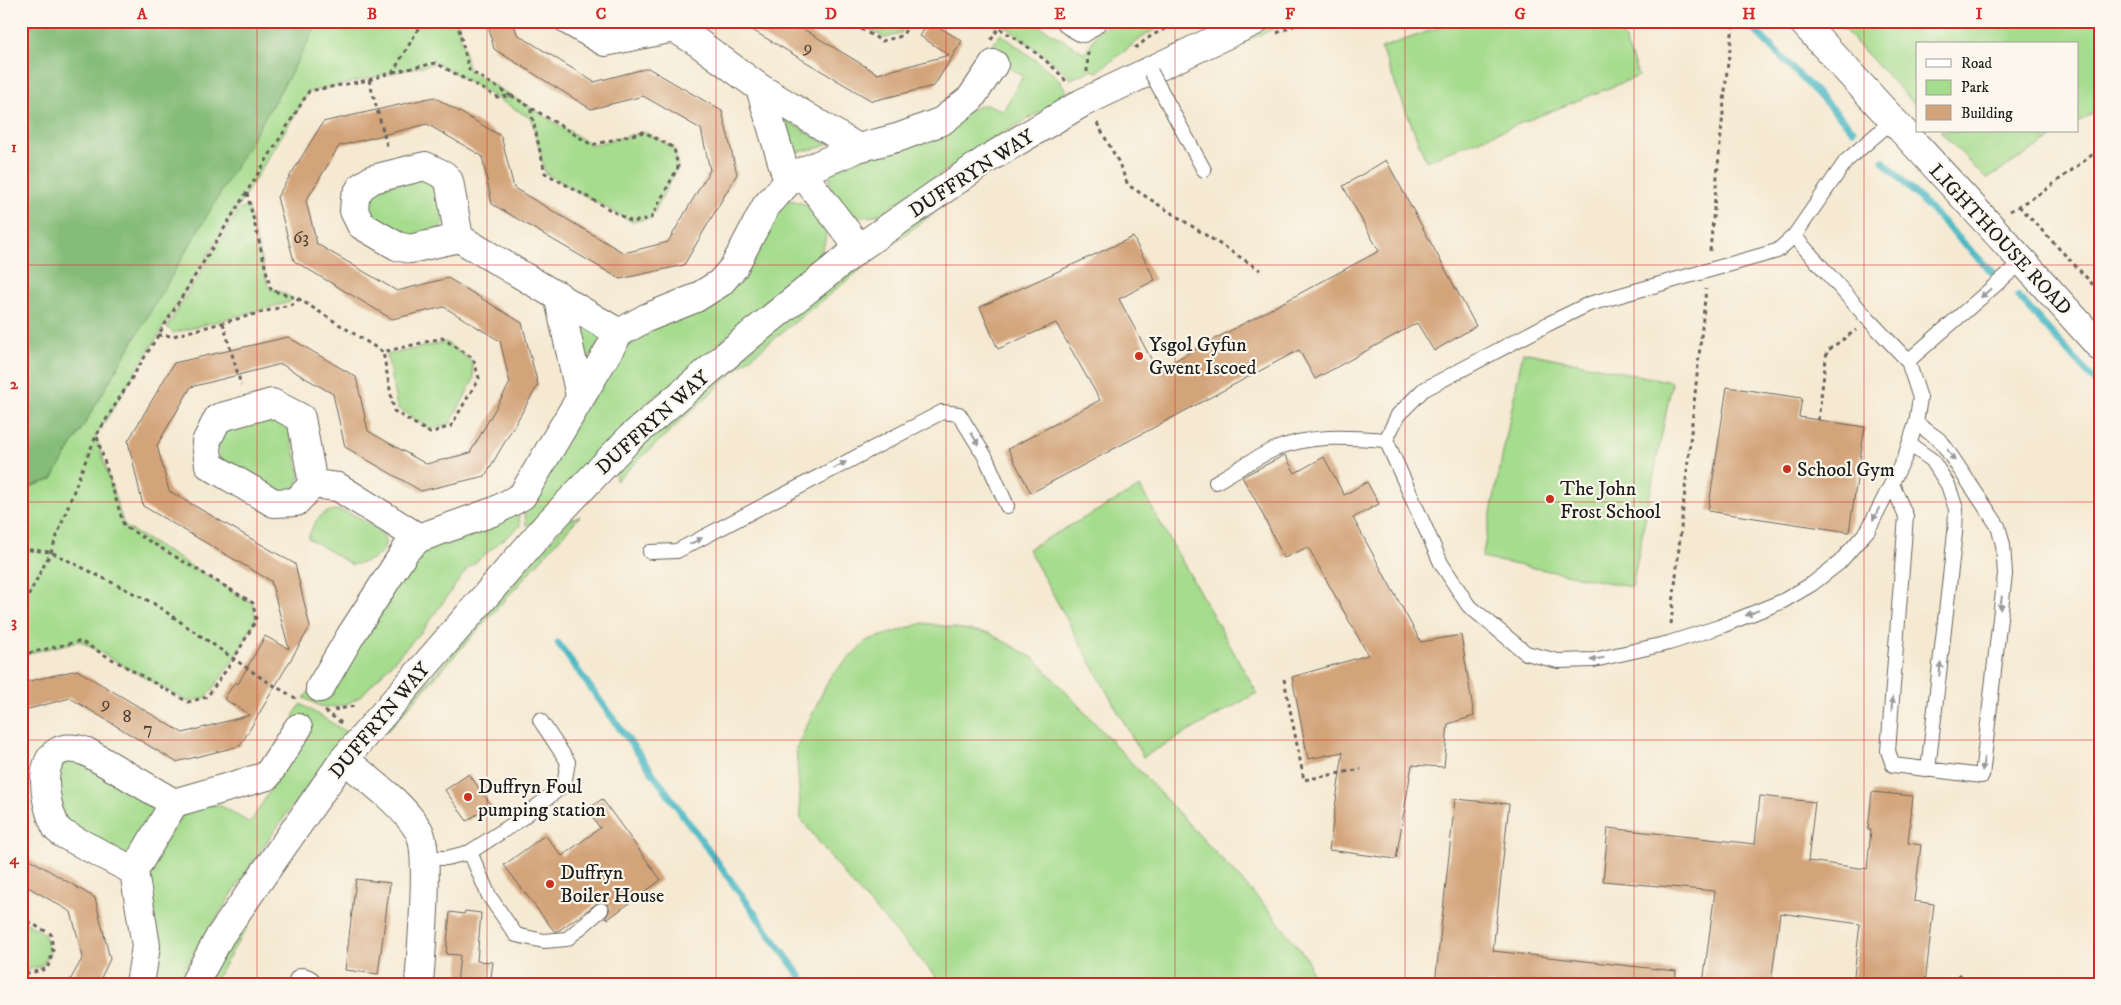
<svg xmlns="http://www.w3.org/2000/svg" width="2121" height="1005" viewBox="0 0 2121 1005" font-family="'IM FELL DW Pica',serif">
	<rect width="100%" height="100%" fill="#fbf7ec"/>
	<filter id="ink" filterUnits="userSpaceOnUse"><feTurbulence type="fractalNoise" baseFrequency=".02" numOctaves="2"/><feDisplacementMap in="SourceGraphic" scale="10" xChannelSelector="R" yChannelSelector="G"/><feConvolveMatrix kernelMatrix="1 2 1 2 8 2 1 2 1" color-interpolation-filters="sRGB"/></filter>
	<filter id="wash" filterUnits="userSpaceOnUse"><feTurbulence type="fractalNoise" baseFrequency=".0096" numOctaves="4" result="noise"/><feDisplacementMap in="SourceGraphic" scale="20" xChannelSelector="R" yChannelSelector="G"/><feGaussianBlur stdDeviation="1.12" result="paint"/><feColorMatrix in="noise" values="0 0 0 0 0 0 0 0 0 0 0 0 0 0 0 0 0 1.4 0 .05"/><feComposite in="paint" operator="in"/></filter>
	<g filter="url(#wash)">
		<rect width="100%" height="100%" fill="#f5e9d2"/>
		<!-- green -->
		<path fill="#a5dc8d" stroke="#607c54" d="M319,21H457L469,70L592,145L644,132L674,148L678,167L651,218L632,222L545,173L532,119L437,63C394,72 352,83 309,92L96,436L124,526L253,603L256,620L234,659L207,697L188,702L80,641L21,655V490L52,479L288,78Z
			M593,21H633C619,24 607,29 593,21Z
			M855,21H908L900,34L885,38Z
			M1008,21H1031L1085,53L1099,31L1114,22H1162L1161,26L1147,34L1097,72L1091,70L1071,79L1060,68L1005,26Z
			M1269,21H1289L1169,78L1173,70Z
			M1458,21H1617L1639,76L1426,161L1381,48Z
			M1836,21H2100V109L2077,123V44H1917V107Z
			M1001,34L1056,76L1067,91L1066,97L1005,132L880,214C875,215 869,217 864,217C841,216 828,193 830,172L982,105H989L1003,111L1023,76L986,53Z
			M775,114L827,144L822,147L788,154Z
			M1940,131H2064L1986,179Z
			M412,178L437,181L445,222C438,233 423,235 411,239L372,219L367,210L368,196L373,190Z
			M972,184L891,245L740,366L616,481V473L622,461L851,263Z
			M788,200C811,202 832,220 824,245C822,251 818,257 815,263L648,403L535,522L526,525L523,500L626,342L697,307L773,207Z
			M248,206L268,286L292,298L290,302L173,333L167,327L239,210Z
			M577,322L600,335C600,343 592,356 585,360Z
			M446,342L472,362L474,379L450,424L430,429L397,408L387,355Z
			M1523,352L1672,382L1632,587L1482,558Z
			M266,417L276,418L289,426L300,476L295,488L276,495L221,463L216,441L226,429Z
			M1140,487L1257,693L1143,757L1028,549Z
			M518,503L520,526L467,569L423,630L361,696L347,704L334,707H322L304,698L415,555Z
			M334,510C354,511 367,523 383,534C392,556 369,561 352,565L308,538C314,523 317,514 334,510Z
			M580,516L388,730L382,734L569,520Z
			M923,623L989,633L1035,659L1269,910L1308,960L1314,984H943L851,883L801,819L796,748L830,677L866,641Z
			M301,704L351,735C326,756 307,786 288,812C248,868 211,925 176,984H152L147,891L155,856L185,812L202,804L219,805L250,823L309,727L293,716Z
			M74,760L148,800L155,813L130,853L123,855L73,828L61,811L55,774L59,766Z
			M288,858L213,984H205L231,938Z
			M21,920L44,933L50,953L42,966L23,971Z"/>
		<!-- forest -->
		<path fill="#84bc78" stroke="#506c4a" d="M21,21H319L288,78L52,479L21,490Z"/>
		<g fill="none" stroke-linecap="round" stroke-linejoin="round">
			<!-- stream -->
			<path stroke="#4ab8c4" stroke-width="7" d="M1746,21L1853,130
				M1883,161L1992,272
				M2018,296L2100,387
				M558,643L806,984"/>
		</g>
		<g id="blocks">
			<!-- building -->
			<path fill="#d3a47a" d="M487,21H513L517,34L594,82L648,68L722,111L737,174L684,265L620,279L492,204L482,156L427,124L339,146L306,201L317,244L397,291L448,278L522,323L538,385L485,476L421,491L345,447L333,394L281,364L191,387L157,445L169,491L295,564L310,627L240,746L176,762L70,698L21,711V683L77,670L183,733L250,715L224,699L235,682L238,684L265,636L289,649L271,581L143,506L128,441L174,363L288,337L356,377L368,431L426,464L470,453L510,383L500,341L444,307L392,319L294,261L277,197L323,122L434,97L501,136L514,188L624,253L668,242L710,170L701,129L643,96L591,109L494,49Z
				M737,21H790L878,74L949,55L920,36L929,21L962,41L934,86L872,101Z
				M1386,160L1476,326L1434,351L1417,323L1315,379L1299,350L1031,493L1008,449L1100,400L1056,323L998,349L980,307L1133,237L1155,280L1119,299L1157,370L1379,251L1343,186Z
				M1727,387L1802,398L1799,417L1865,427L1849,532L1708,511Z
				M1285,455L1295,473L1324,457L1344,495L1367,482L1379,504L1353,518L1421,642L1461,635L1474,716L1448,724L1444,767L1412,765L1396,859L1329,850L1343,752L1308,759L1292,677L1368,655L1308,547L1284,558L1256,501L1242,477Z
				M469,774L491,805L467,821L445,790Z
				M1872,792L1913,796L1908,843L1921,845L1914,901L1934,904L1925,984H1853L1860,924L1780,913L1771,984H1703L1715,891L1603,881L1608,828L1755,844L1760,796L1815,802L1808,861L1867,869L1871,830H1868Z
				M602,799L661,880L608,919L606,917L610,909L608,905L599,902L558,931H554L504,865L545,835L562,856L600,828L587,810Z
				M1455,799L1509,804L1493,951L1676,971L1675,984H1435Z
				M21,854L95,898L110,959L98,984H68L83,957L71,912L21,883Z
				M356,879L390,883L378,974L345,970Z
				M465,911L481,913L477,961L493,962L490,984H457L460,955L446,954L450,912L464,914Z"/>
		</g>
	</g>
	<g filter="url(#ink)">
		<use href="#blocks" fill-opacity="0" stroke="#68645c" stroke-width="1"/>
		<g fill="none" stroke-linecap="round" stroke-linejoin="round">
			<defs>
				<path id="service" d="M1166,100L1204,170
					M1892,121L1846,161L1794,236L1777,251L1589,304L1548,324L1423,390L1398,415L1386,440L1441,563L1468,605L1526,653L1558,661L1594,660L1669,643L1719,627L1783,601L1812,584L1839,563L1868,530L1905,457L1916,423L1920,398L1908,361L2023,261
					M1794,236L1869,320L1908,361
					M1909,444L1932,460L1948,485L1956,509L1955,533L1928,770
					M1216,482C1235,471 1253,459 1273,450C1309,434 1348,437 1386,440
					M1892,484L1906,516L1888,751L1893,765L1982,776L2005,574L2003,545L1998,526L1941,441L1916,423
					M650,552L677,551L942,412L959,414L986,458L1007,506
					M470,852L489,896L516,935L544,941L567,939L601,910
					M425,858H447L470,852L518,821L564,785L568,762L540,720"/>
				<path id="minor" d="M569,21L605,42L674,28L697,42L760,88L858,148
					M1071,21L1083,28L1092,21
					M760,88L788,182
					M801,172L858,148L900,137L942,121L971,98L994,64
					M459,238L449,181L444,175L425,166L373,179L361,187L355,198L354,211L361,225L397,246L410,249L459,238L619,333
					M558,295L580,396
					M313,484L301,418L272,403L218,418L206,442L209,465L274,503L296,502L313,484L338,487L419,538
					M320,688L351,635L406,550L419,538L495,511L522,496L619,333L646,318L696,298L720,283L734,267L766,206L788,182L801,172L859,248
					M344,759C370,781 401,802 419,831C431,852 421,954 419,984
					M134,871L63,834L57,829C41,799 33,733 87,752L174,803
					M303,982L307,984
					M140,984L146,946L134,871L174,803L267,776L298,728"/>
				<path id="tertiary" d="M194,984L220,936L344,759L547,525L630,438L748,337L859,248L989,158L1082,103L1255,21"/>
				<path id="secondary" d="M1802,21C1901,130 2002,237 2100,347"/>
			</defs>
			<!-- service casing -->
			<use href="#service" stroke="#68645c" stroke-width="16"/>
			<!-- minor casing -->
			<use href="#minor" stroke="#68645c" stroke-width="30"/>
			<!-- tertiary casing -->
			<use href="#tertiary" stroke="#68645c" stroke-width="30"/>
			<!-- secondary casing -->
			<use href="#secondary" stroke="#68645c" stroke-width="30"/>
			<!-- path -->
			<path stroke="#68645c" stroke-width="3" stroke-dasharray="4 4" stroke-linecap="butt" d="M457,21L469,70L511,96
				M847,21L882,41L902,36L911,21
				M986,21C1011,34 1053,62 1068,84
				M1277,33L1305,21
				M991,40L1003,21
				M1135,48L1151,36L1170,26L1169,21
				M393,72L436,63L497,97L512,96L592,145L644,132L674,148L678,167L651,218L632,222L545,173L530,107
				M1087,72L1088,51
				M369,80L388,149
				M1097,123L1118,161L1128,185L1260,270
				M247,193L271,290L299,299L383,352L442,338L473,358L479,378L451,426L430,433L394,411L383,352
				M2019,206L2100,292
				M2010,211L2044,191L2100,149
				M1710,251L1727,70L1733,27L1730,21
				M223,323L241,385
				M158,335L173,336L293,304L299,299
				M1818,420L1827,351L1856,330
				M21,549L51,552L153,603L263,679L297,699
				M21,610L51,552L81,472L96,436L309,91L369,80L393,72L423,21
				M1671,624L1706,289
				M21,655L80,641L188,702L207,697L234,659L256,620L253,603L124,526L97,437
				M1284,679L1304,780L1361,769
				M334,710L355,706
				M325,711L343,724
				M21,918L51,934L53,952L47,969L24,974L21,972
				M1959,974L1967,984"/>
			<!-- service -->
			<use href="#service" stroke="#fff" stroke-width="14"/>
			<!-- minor -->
			<use href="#minor" stroke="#fff" stroke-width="28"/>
			<!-- tertiary -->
			<use href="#tertiary" stroke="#fff" stroke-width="28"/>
			<!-- secondary -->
			<use href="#secondary" stroke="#fff" stroke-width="28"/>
			<defs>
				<path id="service-bridge" d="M1151,72L1166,100"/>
			</defs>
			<!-- service-bridge casing -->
			<use href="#service-bridge" stroke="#68645c" stroke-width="16" stroke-linecap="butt"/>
			<!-- service-bridge -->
			<use href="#service-bridge" stroke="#fff" stroke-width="14"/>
		</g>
		<!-- one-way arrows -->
		<defs><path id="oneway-solid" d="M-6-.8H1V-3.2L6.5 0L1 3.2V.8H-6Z" transform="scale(1.25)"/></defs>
		<g fill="#999">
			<use href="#oneway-solid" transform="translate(1986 293) rotate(139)"/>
			<use href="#oneway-solid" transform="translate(975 439) rotate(58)"/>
			<use href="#oneway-solid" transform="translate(1951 455) rotate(57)"/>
			<use href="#oneway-solid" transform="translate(840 465) rotate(-28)"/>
			<use href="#oneway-solid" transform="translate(1876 514) rotate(117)"/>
			<use href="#oneway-solid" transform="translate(696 541) rotate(-28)"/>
			<use href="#oneway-solid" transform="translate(2001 603) rotate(97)"/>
			<use href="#oneway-solid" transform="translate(1752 613) rotate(158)"/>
			<use href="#oneway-solid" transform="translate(1597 659) rotate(170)"/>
			<use href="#oneway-solid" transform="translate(1940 669) rotate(-84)"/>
			<use href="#oneway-solid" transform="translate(1892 704) rotate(-86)"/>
			<use href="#oneway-solid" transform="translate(1983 764) rotate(97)"/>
		</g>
	</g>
	<!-- grid -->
	<path fill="none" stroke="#d62828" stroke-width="1" stroke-opacity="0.55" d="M257,21V984M487,21V984M716,21V984M946,21V984M1175,21V984M1405,21V984M1634,21V984M1864,21V984M21,265H2100M21,502H2100M21,740H2100"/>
	<!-- markers -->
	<g fill="#c8321e" stroke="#fbf7ec" stroke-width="2">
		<circle cx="1139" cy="356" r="5"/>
		<circle cx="1787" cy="469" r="5"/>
		<circle cx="1550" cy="499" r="5"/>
		<circle cx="468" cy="797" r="5"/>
		<circle cx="550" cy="884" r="5"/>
	</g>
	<g text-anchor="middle" stroke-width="4.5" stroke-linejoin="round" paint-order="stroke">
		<!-- number labels -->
		<g font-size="18" fill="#4a3e34">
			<text x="808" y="53">9</text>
			<text x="301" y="243">63</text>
			<text x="106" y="709">9</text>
			<text x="127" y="722">8</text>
			<text x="148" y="734">7</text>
		</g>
		<!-- street labels -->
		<g font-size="20" fill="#1c1c1c" stroke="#fbf7ec">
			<text transform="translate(971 173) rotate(-33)" y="7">DUFFRYN WAY</text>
			<text transform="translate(2001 239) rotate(47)" y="7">LIGHTHOUSE ROAD</text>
			<text transform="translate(652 422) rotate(-42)" y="7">DUFFRYN WAY</text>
			<text transform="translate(379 720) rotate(-50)" y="7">DUFFRYN WAY</text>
		</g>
		<!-- poi labels -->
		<g font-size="20" fill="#1c1c1c" stroke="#fbf7ec" text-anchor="start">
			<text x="1149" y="351">Ysgol Gyfun<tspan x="1149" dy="23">Gwent Iscoed</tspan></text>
			<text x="1797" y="476">School Gym</text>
			<text x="1560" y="495">The John<tspan x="1560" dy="23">Frost School</tspan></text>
			<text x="478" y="793">Duffryn Foul<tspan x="478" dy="23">pumping station</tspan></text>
			<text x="560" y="879">Duffryn<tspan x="560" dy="23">Boiler House</tspan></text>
		</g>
	</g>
	<!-- margin -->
	<rect width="2121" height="1005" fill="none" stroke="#fbf7ec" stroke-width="55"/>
	<!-- legend -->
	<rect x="1916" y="42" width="162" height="90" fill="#fbf7ec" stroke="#a29f99"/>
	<rect x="1926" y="59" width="25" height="8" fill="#ffffff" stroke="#a29f99"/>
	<text x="1961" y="68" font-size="15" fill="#1c1c1c">Road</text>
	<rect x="1926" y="80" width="25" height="15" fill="#a5dc8d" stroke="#a29f99"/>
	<text x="1961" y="92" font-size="15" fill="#1c1c1c">Park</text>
	<rect x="1926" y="105" width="25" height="15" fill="#d3a47a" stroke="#a29f99"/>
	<text x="1961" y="118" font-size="15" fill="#1c1c1c">Building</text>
	<rect x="28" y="28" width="2066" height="950" fill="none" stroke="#d62828" stroke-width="2"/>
	<g font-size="16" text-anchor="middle" font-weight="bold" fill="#d62828">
		<text x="142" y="19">A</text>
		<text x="372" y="19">B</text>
		<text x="601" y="19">C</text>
		<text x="831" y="19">D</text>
		<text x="1060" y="19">E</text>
		<text x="1290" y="19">F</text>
		<text x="1520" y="19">G</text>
		<text x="1749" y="19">H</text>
		<text x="1979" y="19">I</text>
		<text x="14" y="152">1</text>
		<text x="14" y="389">2</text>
		<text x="14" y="627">3</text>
		<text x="14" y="864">4</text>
	</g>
</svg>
